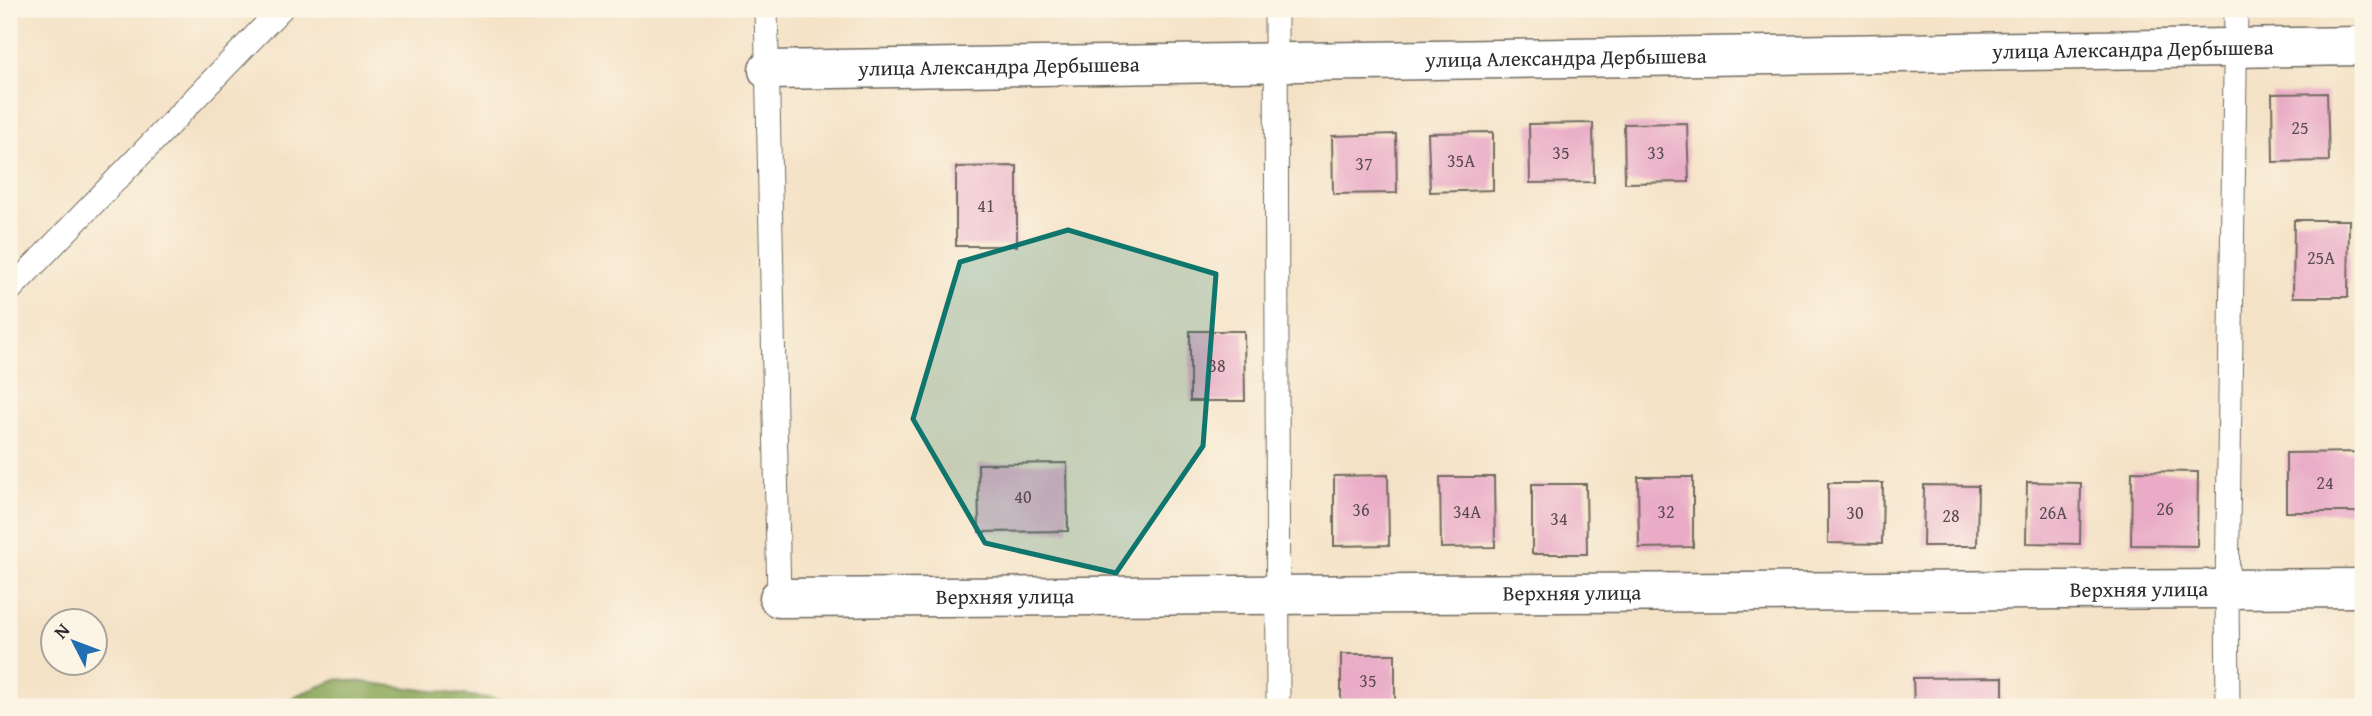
<svg xmlns="http://www.w3.org/2000/svg" width="2372" height="716" viewBox="0 0 2372 716" font-family="'Gentium Book Plus',serif">
	<rect width="100%" height="100%" fill="#fcf5e5"/>
	<filter id="ink" filterUnits="userSpaceOnUse"><feTurbulence type="fractalNoise" baseFrequency=".0143" numOctaves="2"/><feDisplacementMap in="SourceGraphic" scale="14" xChannelSelector="R" yChannelSelector="G"/><feConvolveMatrix kernelMatrix="1 2 1 2 8 2 1 2 1" color-interpolation-filters="sRGB"/></filter>
	<filter id="wash" filterUnits="userSpaceOnUse"><feTurbulence type="fractalNoise" baseFrequency=".00686" numOctaves="4" result="noise"/><feDisplacementMap in="SourceGraphic" scale="28" xChannelSelector="R" yChannelSelector="G"/><feGaussianBlur stdDeviation="1.57" result="paint"/><feColorMatrix in="noise" values="0 0 0 0 0 0 0 0 0 0 0 0 0 0 0 0 0 1.4 0 .05"/><feComposite in="paint" operator="in"/></filter>
	<g filter="url(#wash)">
		<rect width="100%" height="100%" fill="#f4e2c6"/>
		<!-- forest -->
		<path fill="#8aa75a" stroke="#5a6942" stroke-width="2" d="M339,679L556,707H283L297,695Z"/>
		<g id="blocks">
			<!-- building -->
			<path fill="#e9abc6" d="M2327,93L2329,161L2273,162L2272,94Z
				M1593,123L1594,182L1530,183L1529,124Z
				M1687,123L1689,182L1625,183L1624,124Z
				M1493,132V190L1430,192L1428,133Z
				M1396,134L1397,193L1333,194L1332,136Z
				M1017,166V246H956V167Z
				M2294,220H2349L2348,297H2293Z
				M1190,331H1244L1245,401H1190Z
				M2363,452V512H2286V453Z
				M1067,463L1068,531L979,532L978,464Z
				M2132,471L2198,472L2197,546L2131,545Z
				M1388,475L1389,545L1334,546V476Z
				M1440,477H1494L1495,547L1441,548Z
				M1638,477H1693V547L1639,548Z
				M2027,482L2081,483L2080,544L2026,543Z
				M1828,483H1883L1882,544L1828,543Z
				M1532,484H1586L1587,554H1532Z
				M1924,485L1978,486L1977,546H1923Z
				M1341,654H1395V707H1341Z
				M2003,677V707H1914L1913,678Z"/>
		</g>
	</g>
	<g filter="url(#ink)">
		<use href="#blocks" fill-opacity="0" stroke="#716b61" stroke-width="2"/>
		<g fill="none" stroke-linecap="round" stroke-linejoin="round">
			<defs>
				<path id="service" d="M766,9L779,598
					M1276,9L1278,707
					M9,291L281,9
					M2228,707L2227,590L2236,9"/>
				<g id="minor">
					<path id="s1" d="M768,70L2363,46"/>
					<path id="s2" d="M779,598L2363,588"/>
				</g>
			</defs>
			<!-- service casing -->
			<use href="#service" stroke="#716b61" stroke-width="25"/>
			<!-- minor casing -->
			<use href="#minor" stroke="#716b61" stroke-width="41"/>
			<!-- service -->
			<use href="#service" stroke="#fff" stroke-width="23"/>
			<!-- minor -->
			<use href="#minor" stroke="#fff" stroke-width="38"/>
		</g>
	</g>
	<!-- marked area -->
	<path fill="#0f766e" fill-opacity="0.2" stroke="#0f766e" stroke-width="5" stroke-linejoin="round" d="M1068,230L1216,274L1203,446L1116,573L985,543L913,419L960,262Z"/>
	<g text-anchor="middle" stroke-width="5" stroke-linejoin="round" paint-order="stroke">
		<!-- number labels -->
		<g font-size="18" fill="#5a4b52">
			<text x="2300" y="134">25</text>
			<text x="1561" y="159">35</text>
			<text x="1656" y="159">33</text>
			<text x="1461" y="167">35А</text>
			<text x="1364" y="170">37</text>
			<text x="986" y="212">41</text>
			<text x="2321" y="264">25А</text>
			<text x="1217" y="372">38</text>
			<text x="2325" y="489">24</text>
			<text x="1023" y="503">40</text>
			<text x="2165" y="515">26</text>
			<text x="1361" y="516">36</text>
			<text x="1467" y="518">34А</text>
			<text x="1666" y="518">32</text>
			<text x="1855" y="519">30</text>
			<text x="2053" y="519">26А</text>
			<text x="1951" y="522">28</text>
			<text x="1559" y="525">34</text>
			<text x="1368" y="687">35</text>
		</g>
		<!-- street labels -->
		<g font-size="21" fill="#2b2b2b" stroke="#fcf5e5">
			<text dy="7" stroke="none"><textPath href="#s1" startOffset="1365">улица Александра Дербышева</textPath></text>
			<text dy="7" stroke="none"><textPath href="#s1" startOffset="798">улица Александра Дербышева</textPath></text>
			<text dy="7" stroke="none"><textPath href="#s1" startOffset="231">улица Александра Дербышева</textPath></text>
			<text dy="7" stroke="none"><textPath href="#s2" startOffset="1360">Верхняя улица</textPath></text>
			<text dy="7" stroke="none"><textPath href="#s2" startOffset="793">Верхняя улица</textPath></text>
			<text dy="7" stroke="none"><textPath href="#s2" startOffset="226">Верхняя улица</textPath></text>
		</g>
	</g>
	<!-- margin -->
	<rect width="2372" height="716" fill="none" stroke="#fcf5e5" stroke-width="35"/>
	<!-- north arrow -->
	<g transform="translate(74 642) rotate(312)"><circle r="33" fill="#fcf5e5" stroke="#a8a49b" stroke-width="2"/>
	<path d="M0-5L12 26L0 18L-12 26Z" fill="#1f6fb2"/>
	<text y="-10" font-size="19" font-weight="bold" text-anchor="middle" fill="#2b2b2b">N</text>
	</g>
</svg>
